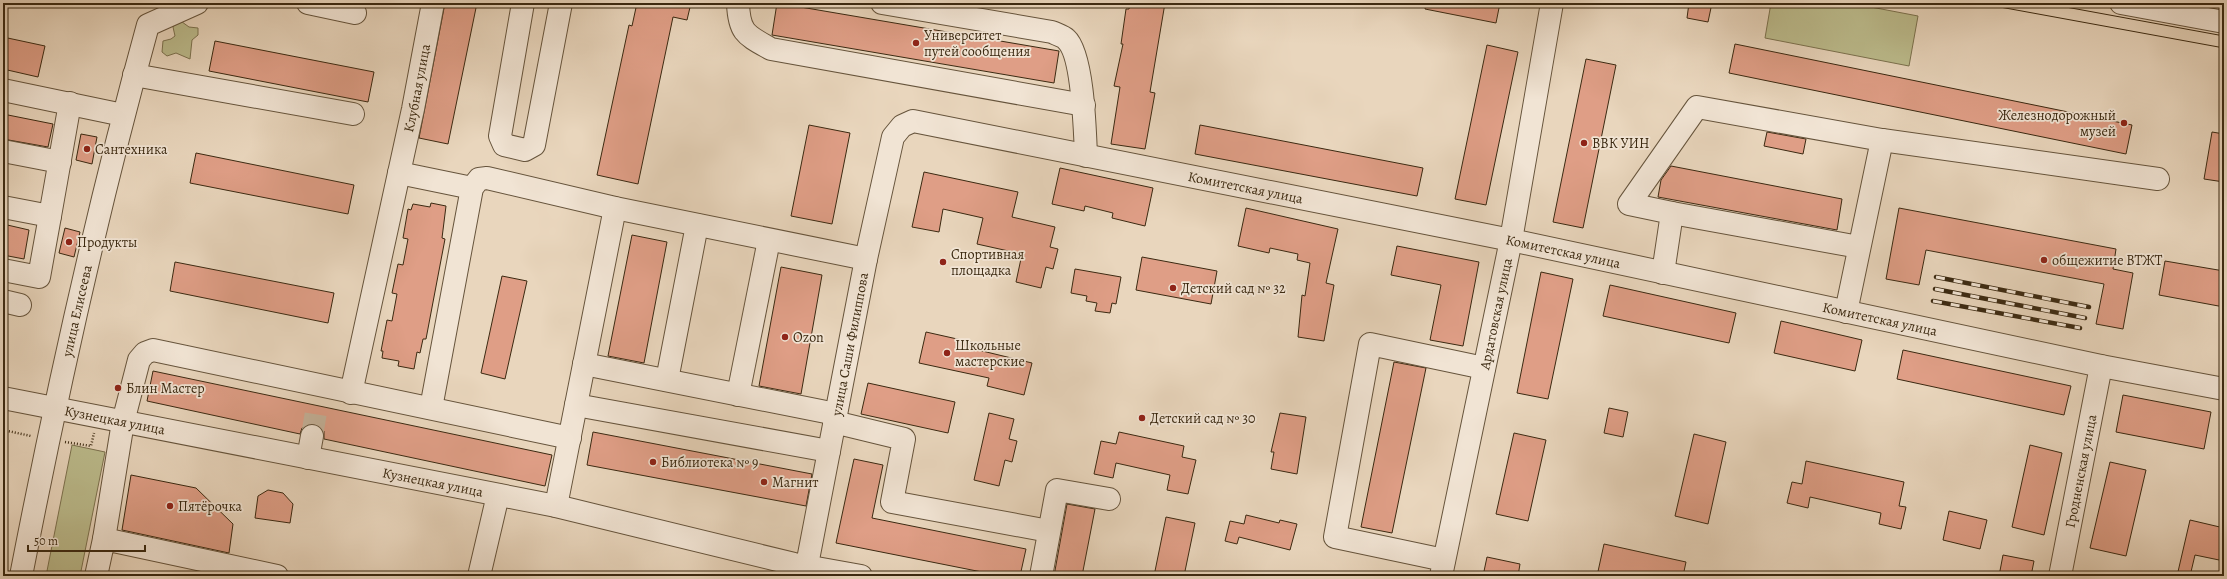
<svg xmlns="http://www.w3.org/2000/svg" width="2227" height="579" viewBox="0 0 2227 579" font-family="Alegreya,serif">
	<rect width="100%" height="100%" fill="#e9d6bd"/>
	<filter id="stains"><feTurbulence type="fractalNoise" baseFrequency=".005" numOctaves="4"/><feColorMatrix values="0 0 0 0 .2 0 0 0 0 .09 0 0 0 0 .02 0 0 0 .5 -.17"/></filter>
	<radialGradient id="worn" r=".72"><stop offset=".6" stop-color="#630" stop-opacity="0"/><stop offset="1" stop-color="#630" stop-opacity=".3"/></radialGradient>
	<!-- green -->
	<path fill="#bcbc8d" stroke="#7c724f" d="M1771,3H1850L1918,16L1909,66L1765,38Z
		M178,19L189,27L198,28V35L192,40L190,59L176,53L167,56L162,52L163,41L171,39L175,36L173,27Z
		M72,445L105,452L80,576H46Z"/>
	<!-- building -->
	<path fill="#df9e86" stroke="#3b2911" d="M445,3H477L448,144L419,138Z
		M637,3H691L687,20L673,17L638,184L597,175L629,25L632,26Z
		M777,3L1059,51L1054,83L772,35Z
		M1130,3H1165L1150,92L1155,93L1145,149L1111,144L1120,87L1114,86L1123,44H1121L1126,9H1129Z
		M1426,3H1500L1496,23L1425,9Z
		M1689,3H1712L1708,22L1687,18Z
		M3,37L45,46L38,77L3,69Z
		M215,41L374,72L368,102L209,71Z
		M1735,44L2132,125L2126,154L1729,73Z
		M1487,45L1518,52L1486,205L1455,199Z
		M1586,59L1616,65L1583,228L1553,222Z
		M3,114L53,124L48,147L3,139Z
		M809,125L850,133L832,224L791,216Z
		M1200,125L1423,168L1417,196L1195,154Z
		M1767,132L1806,139L1803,154L1764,146Z
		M2212,132L2224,134V182L2204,179Z
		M81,134L97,137L92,164L76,160Z
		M196,153L354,185L348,214L190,183Z
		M1671,166L1842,199L1837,230L1658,197L1661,180Z
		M1060,168L1153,188L1145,226L1112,218L1113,213L1085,206L1084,211L1052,204Z
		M924,172L1018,192L1012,217L1055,227L1050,247L1058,249L1053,269L1046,267L1041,288L1016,282L1022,254L977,244L983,218L943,209L939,232L912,227Z
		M431,203L446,206L442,238L445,239L426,339H423L420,353L417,352L414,369L398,366L399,361L382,358L383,351H381L387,320L392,321L397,294L392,293L398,264L403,265L408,239L403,238L408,209L411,210L413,204L430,207Z
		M1246,208L1338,229L1326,283L1334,285L1324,341L1298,337L1302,295L1305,296L1310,263L1297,260L1298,254L1270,248L1269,253L1238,246Z
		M1899,208L2116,249L2113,269L2133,273L2123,329L2096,324L2104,284L1926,250L1919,285L1886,279Z
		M3,224L29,230L24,259L3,255Z
		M65,228L80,232L74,257L59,253Z
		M632,235L667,242L644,363L608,356Z
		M1397,246L1479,262L1463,346L1430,340L1441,285L1391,275Z
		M1142,257L1217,271L1211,304L1136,290Z
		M2165,261L2224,271V307L2159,295Z
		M175,262L334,293L328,323L170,291Z
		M781,267L822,275L801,394L759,386Z
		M1075,269L1121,277L1116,304L1112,303L1110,313L1095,311L1097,303L1086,301L1087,296L1071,293Z
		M1541,272L1573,279L1548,399L1517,393Z
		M502,276L527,281L505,379L481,373Z
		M1610,285L1736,313L1729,343L1603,316Z
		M1781,321L1862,340L1855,371L1774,353Z
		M926,332L975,343L974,349L1032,363L1024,395L987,386L989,378L919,363Z
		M1903,350L2071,386L2064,415L1897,379Z
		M1394,362L1426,368L1392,533L1361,527Z
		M153,371L552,455L545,486L324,439V431L315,424H307L302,428L300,434L147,401Z
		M868,383L955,402L948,433L861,414Z
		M2123,395L2211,412L2204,449L2116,432Z
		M1609,408L1628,412L1623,437L1604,433Z
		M989,413L1014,419L1009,439L1017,441L1012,462L1005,460L999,486L974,480Z
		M1280,413L1306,417L1297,474L1271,469L1274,452H1271Z
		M593,432L812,474L806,506L587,465Z
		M1119,432L1184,446L1182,457L1196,460L1188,494L1167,490L1170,475L1116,463L1113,478L1094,474L1101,441L1116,444Z
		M1514,433L1546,440L1528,521L1496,514Z
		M1694,434L1726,442L1708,524L1675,516Z
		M2030,445L2062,453L2044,535L2012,527Z
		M854,459L883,465L872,518L1026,549L1020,576H1002L836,543Z
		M1806,461L1904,482L1899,506L1906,507L1901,529L1879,524L1881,513L1810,497L1808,508L1787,503L1792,482L1802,484Z
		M2110,462L2146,470L2126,556L2090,548Z
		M131,475L196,488L233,524L229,553L122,530Z
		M268,490L283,493L293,504L290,523L255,518L258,496Z
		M1067,504L1095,509L1082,576H1054Z
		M1949,511L1987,520L1980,549L1943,540Z
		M1246,515L1279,523L1280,520L1297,524L1290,550L1239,537L1237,544L1225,541L1230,521L1244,524Z
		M1166,517L1195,523L1184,576H1154Z
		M2190,520L2224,528V561L2195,555L2190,576H2177Z
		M1604,544L1686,562L1683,576H1597Z
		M2003,555L2034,561L2031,576H1999Z
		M1487,557L1520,564L1518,576H1483Z"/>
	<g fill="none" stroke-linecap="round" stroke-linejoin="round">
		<!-- minor-tunnel -->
		<path stroke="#c6b39b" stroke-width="22" stroke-dasharray="22 11" stroke-linecap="butt" d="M312,436L317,406"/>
		<defs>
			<g id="minor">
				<path d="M308,3L355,13"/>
				<path d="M523,3L500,136L504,145L525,150L534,145L561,3"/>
				<path d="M738,3C739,33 746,35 771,49L1084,105"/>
				<path d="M882,3L1052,32C1056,34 1063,36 1066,39C1083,54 1085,132 1086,156"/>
				<path d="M2121,3L2224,22"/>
				<path d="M134,75L353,114"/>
				<path d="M3,90L123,115"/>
				<path d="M3,151L60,162"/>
				<path d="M399,173L472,188"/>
				<path d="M3,207L50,216L70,103"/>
				<path d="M1672,213L1859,247"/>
				<path d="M3,270L39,277L50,216"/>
				<path d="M1663,273L1672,213L1629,204L1697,107L1882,140L2158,179"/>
				<path d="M3,301L20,305"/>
				<path d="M1846,312L1882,140"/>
				<path d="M584,364L836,414"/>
				<path d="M667,380L697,225"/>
				<path id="s1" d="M351,393L413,109L433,3"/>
				<path d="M738,395L769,240"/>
				<path id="s2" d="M3,398L556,506L794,564L861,576"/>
				<path d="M576,405L829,451"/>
				<path d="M431,408L472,188L479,179L487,178L615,208L866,259"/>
				<path d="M834,422L904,439L892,502L1049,531"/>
				<path d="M308,458L312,436"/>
				<path d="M556,506L615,208"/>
				<path d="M104,539L123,422L139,360L145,353L153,350L570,438"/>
				<path d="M1444,560L1335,537L1370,344L1484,368"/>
				<path id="s3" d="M807,565L866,259L893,137L902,126L913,121L1511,240L2101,366L2224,389"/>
				<path id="s4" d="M21,576C57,391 98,206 148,25L197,3"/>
				<path d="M96,576L104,539L277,576"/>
				<path d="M479,576L498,495"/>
				<path d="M1041,576L1057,490L1109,499"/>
				<path id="s5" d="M1441,576L1511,240L1552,3"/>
				<path id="s6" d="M2060,576L2101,366"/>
			</g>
		</defs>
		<!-- minor casing -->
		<use href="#minor" stroke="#66543c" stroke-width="24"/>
		<!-- path -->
		<path stroke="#3b2911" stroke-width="2.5" stroke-dasharray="1 2" stroke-linecap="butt" d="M3,430L31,436
			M65,442L91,446L94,433"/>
		<!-- minor -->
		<use href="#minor" stroke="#f1e4d4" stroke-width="22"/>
		<!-- tram -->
		<path stroke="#3b2911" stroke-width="1" d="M1978,3L2224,48
			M2044,3L2224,36"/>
		<defs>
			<path id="rail" d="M1936,277L2089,307
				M1935,289L2085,318
				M1933,301L2080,328"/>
		</defs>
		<!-- rail casing -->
		<use href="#rail" stroke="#3b2911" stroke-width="4.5"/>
		<!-- rail -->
		<use href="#rail" stroke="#f1e4d4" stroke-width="3" stroke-dasharray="9" stroke-linecap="butt"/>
	</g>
	<!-- markers -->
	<g fill="#8f2418" stroke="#f1e4d4" stroke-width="1.5">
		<circle cx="916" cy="43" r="4"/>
		<circle cx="2124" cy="123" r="4"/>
		<circle cx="1584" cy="143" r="4"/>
		<circle cx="87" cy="149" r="4"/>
		<circle cx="69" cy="242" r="4"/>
		<circle cx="2044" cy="260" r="4"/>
		<circle cx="943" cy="262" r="4"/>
		<circle cx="1173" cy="288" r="4"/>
		<circle cx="785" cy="337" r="4"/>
		<circle cx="947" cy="353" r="4"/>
		<circle cx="118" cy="388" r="4"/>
		<circle cx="1142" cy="418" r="4"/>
		<circle cx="653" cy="462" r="4"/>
		<circle cx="764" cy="482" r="4"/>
		<circle cx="170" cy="506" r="4"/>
	</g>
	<g text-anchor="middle" stroke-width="3.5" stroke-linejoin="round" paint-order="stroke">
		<!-- poi labels -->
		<g font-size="14" fill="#3b2911" stroke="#f1e4d4" text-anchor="start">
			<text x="924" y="40">Университет<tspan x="924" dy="16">путей сообщения</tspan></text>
			<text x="2116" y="120" text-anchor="end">Железнодорожный<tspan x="2116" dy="16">музей</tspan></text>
			<text x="1592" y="148">ВВК УИН</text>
			<text x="95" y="154">Сантехника</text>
			<text x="77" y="247">Продукты</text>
			<text x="951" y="259">Спортивная<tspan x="951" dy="16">площадка</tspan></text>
			<text x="2052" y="265">общежитие ВТЖТ</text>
			<text x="1181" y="293">Детский сад № 32</text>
			<text x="793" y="342">Ozon</text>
			<text x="955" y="350">Школьные<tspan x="955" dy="16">мастерские</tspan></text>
			<text x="126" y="393">Блин Мастер</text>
			<text x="1150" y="423">Детский сад № 30</text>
			<text x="661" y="467">Библиотека № 9</text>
			<text x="772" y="487">Магнит</text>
			<text x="178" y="511">Пятёрочка</text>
		</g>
		<!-- street labels -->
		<g font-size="14" fill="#3b2911" stroke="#f1e4d4">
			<text dy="5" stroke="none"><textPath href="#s1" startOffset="312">Клубная улица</textPath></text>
			<text dy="5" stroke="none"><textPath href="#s3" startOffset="802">Комитетская улица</textPath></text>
			<text dy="5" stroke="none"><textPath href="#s3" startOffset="1126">Комитетская улица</textPath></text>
			<text dy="5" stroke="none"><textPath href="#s4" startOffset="271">улица Елисеева</textPath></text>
			<text dy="5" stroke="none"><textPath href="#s5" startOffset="268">Ардатовская улица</textPath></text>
			<text dy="5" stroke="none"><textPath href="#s3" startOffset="1450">Комитетская улица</textPath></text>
			<text dy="5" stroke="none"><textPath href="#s3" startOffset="225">улица Саши Филиппова</textPath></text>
			<text dy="5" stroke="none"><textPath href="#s2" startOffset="114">Кузнецкая улица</textPath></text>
			<text dy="5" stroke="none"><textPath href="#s6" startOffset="107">Гродненская улица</textPath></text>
			<text dy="5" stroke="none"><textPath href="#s2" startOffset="438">Кузнецкая улица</textPath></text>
		</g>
	</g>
	<!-- margin -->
	<rect width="2227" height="579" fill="none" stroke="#e9d6bd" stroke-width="16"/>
	<rect x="4" y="4" width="2219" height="571" fill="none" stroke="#3b2911" stroke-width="2"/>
	<rect x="8" y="8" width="2211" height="563" fill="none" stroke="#3b2911"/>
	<!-- scale -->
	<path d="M28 545v6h117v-6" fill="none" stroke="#3b2911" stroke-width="2"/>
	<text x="34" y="545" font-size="12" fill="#3b2911" stroke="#f1e4d4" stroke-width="3" paint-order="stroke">50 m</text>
	<rect width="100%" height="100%" filter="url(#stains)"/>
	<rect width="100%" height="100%" fill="url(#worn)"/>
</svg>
